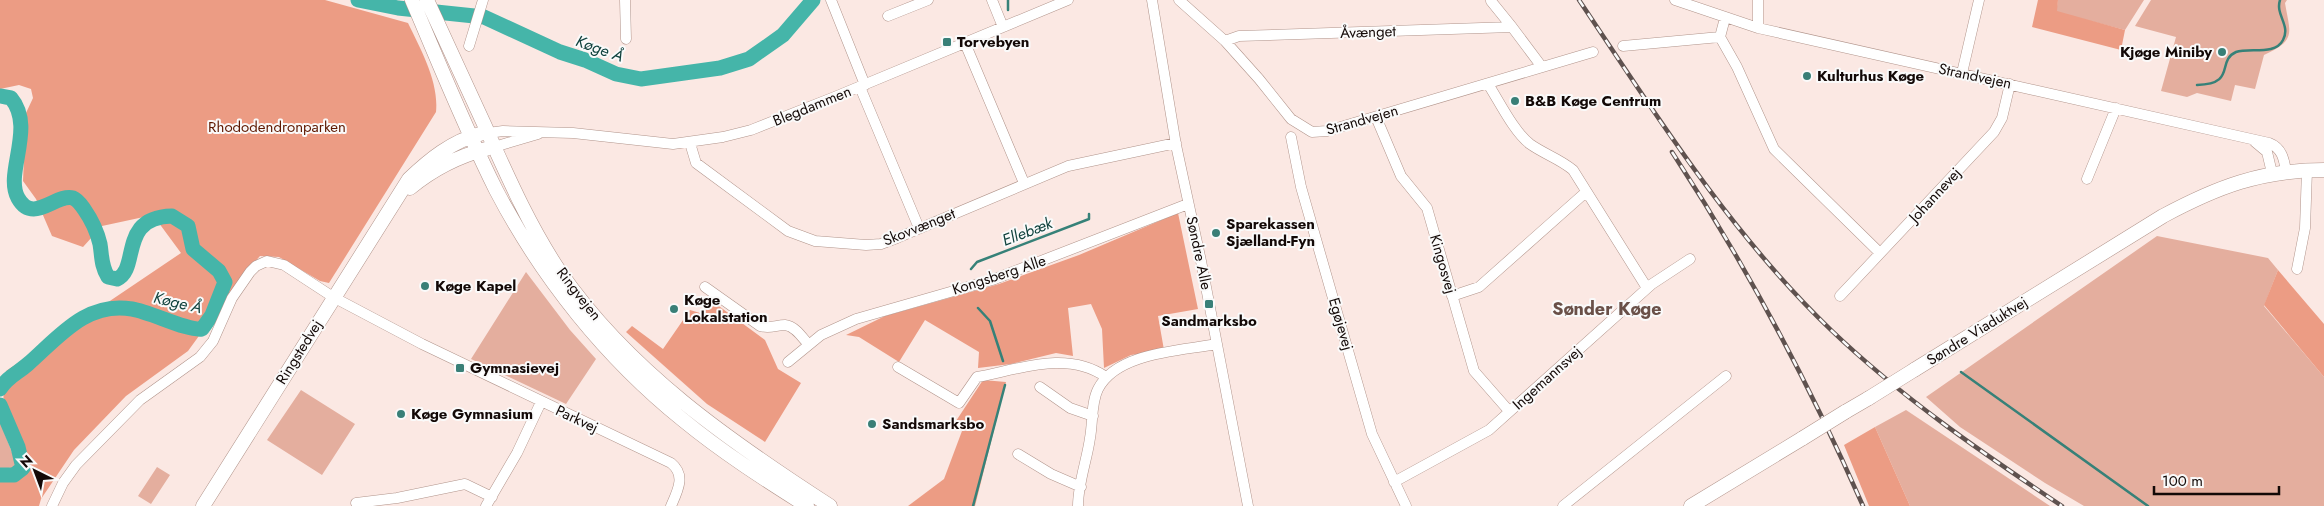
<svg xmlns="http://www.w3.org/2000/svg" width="2324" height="506" viewBox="0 0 2324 506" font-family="Jost,sans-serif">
	<rect width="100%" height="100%" fill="#fbe8e3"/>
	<!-- green -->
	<path fill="#e4ae9e" d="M2058,0H2144L2125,30L2056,12Z
		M2151,0H2287L2285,3C2290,33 2297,40 2264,55L2255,89L2235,85L2231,101L2197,93L2187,97L2161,91L2176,37L2135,26Z
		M2157,236L2268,258L2278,270L2264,306L2324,377V506H2084L2045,483L1960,427L1926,397Z
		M526,272L570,330L596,359L566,404L471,359Z
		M301,390L355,424L322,475L267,440Z
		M1906,410L2050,506H1910L1875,427Z
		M0,415L4,432L17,465L0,471Z
		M157,467L170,475L151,504L138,496Z"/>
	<!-- forest -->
	<path fill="#ec9c84" d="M0,0H325L408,23C421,50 439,82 436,112L329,283L320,281L279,257L260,256L244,274L188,351L126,396L74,450L41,499L39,506H0V471L17,465C5,434 0,403 6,371L181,253L153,215L102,226L83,247L52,236L36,199L23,181L26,113L33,98L31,89L19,85L0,89Z
		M2038,0H2058L2057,11L2125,30L2121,50L2032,27Z
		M1178,213L1198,309L1158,316L1164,350L1131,355L1104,368L1102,329L1091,304L1068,308L1073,356L1056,353L1011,364L978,368L979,352L925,320L899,362L859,337L846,335L885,316L999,284L1079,255Z
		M2278,270L2324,324V377L2264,305Z
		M712,301L765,340L778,369L801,383L765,442L707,404L626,332L632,326L663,349L690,310L700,313Z
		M983,380L1006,382L975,506H908L944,479L962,431L956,421Z
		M1875,427L1910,506H1869L1844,445Z"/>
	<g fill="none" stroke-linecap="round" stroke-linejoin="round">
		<!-- stream -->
		<path stroke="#368178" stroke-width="2.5" d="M1008,10V0
			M2197,85C2237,84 2216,61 2236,52C2249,47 2275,56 2283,40C2291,25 2275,15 2280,0
			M971,269L977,262L1089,219V214
			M978,308L990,321L1003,361
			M1961,372L2148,506
			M973,506L1005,385"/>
		<!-- river -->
		<path stroke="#45b5a9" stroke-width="15" d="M358,0L398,8L484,17L560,52L585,60L616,74L641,79L720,68L749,59L783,35L813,0
			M0,96L11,98C36,128 4,173 18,198C33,225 56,193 73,198C78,200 81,205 84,209C91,219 97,231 100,244C102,256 101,266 108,277L117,279C140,269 118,217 172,216L188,226L193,249L219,271L225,282L212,315L202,329C187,331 151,312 132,309C86,301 59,337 28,364C18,373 7,377 0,389
			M0,405L18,447L23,468L14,475H0"/>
		<defs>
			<path id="minor" d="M625,0L626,39
				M831,0L865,85
				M992,0L1003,27
				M1152,0L1176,145L1201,261L1248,506
				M1179,0L1225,41L1259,79L1291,119L1312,132L1327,131L1593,52
				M1675,0L1758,28L2269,143C2282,148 2284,159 2286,171
				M1758,0V28
				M1491,1L1512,27
				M888,16L928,0
				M1720,37L1737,67L1774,149L1880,253
				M1225,41L1239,36L1512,27L1542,67
				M965,43L1024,183
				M469,46L483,0
				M1623,46L1720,37L1725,18
				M1962,73L1979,0
				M1488,84C1499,101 1514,132 1530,144C1544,154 1560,159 1573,170L1647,288
				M860,87L919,228
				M1376,117L1401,176L1427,208L1474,371L1509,411
				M488,133L503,131L573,133L673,144L723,137L751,130L837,96L1068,0
				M1291,137L1301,187L1372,434L1406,506
				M2255,142L2267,152L2272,173
				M690,143L696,163L788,231L815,241L866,245L881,244L897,238L1068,166L1176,143
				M494,147L538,134
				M2087,179L2116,108
				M2297,269L2305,228L2307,170
				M705,287L760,326C770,329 776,325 785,325C795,326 802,337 808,344
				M1452,296L1479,287L1586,192
				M1840,296L1994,132L2002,118L2010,84
				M788,362L821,335L856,319L992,280L1188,204
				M898,367L959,403L977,377C1020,369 1067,350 1106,377
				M1040,387L1070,408L1093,416
				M1018,454L1051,474L1081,487
				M1394,482L1489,430L1652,284L1690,259
				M356,503L397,498L465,484L492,497
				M52,506L63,483L76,465L140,400L200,357L213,341L232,298L250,272L256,266L267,261L284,265L333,297L422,344L671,463C686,475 678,490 671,506
				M486,506L517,453L541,402
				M1078,506C1078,483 1087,460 1090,438C1093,422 1091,403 1098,389C1117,352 1181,351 1217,344
				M1563,506L1726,376"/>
			<path id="major" d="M412,0C439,63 465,128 496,190C542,278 606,358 683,420C722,452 764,479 807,506
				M427,0C446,42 465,83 484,124C507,175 529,226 560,272C628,371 731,442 830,506
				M410,188C432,170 459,156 486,149
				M1914,370L2163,216C2217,187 2261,170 2324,170
				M1845,412L1869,398
				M203,506L409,179C429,160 452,141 480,134
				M1691,506L1803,438"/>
		</defs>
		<!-- minor casing -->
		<use href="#minor" stroke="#b1948b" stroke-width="11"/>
		<!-- major casing -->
		<use href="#major" stroke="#b1948b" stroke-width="15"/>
		<!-- minor -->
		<use href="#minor" stroke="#fff" stroke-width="10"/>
		<!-- major -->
		<use href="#major" stroke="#fff" stroke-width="14"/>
		<defs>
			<path id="rail" d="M1579,0C1656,115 1730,233 1831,330C1901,397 1981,452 2062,506
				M1672,152C1746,265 1809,383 1863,506"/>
		</defs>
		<!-- rail casing -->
		<use href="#rail" stroke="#5f524f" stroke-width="4.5"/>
		<!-- rail -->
		<use href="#rail" stroke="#fafafa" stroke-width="2.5" stroke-dasharray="8" stroke-linecap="butt"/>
		<defs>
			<path id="major-bridge" d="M1869,398L1914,370
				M1803,438L1845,412"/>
		</defs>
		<!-- major-bridge casing -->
		<use href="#major-bridge" stroke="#b1948b" stroke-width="15" stroke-linecap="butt"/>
		<!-- major-bridge -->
		<use href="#major-bridge" stroke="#fff" stroke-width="14"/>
	</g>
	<!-- markers -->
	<g fill="#397f77" stroke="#fafafa" stroke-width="2">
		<rect x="942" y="37" width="10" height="10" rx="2.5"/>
		<circle cx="2222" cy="52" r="5"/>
		<circle cx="1807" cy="76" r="5"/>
		<circle cx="1515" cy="101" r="5"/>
		<circle cx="1216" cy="233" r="5"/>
		<circle cx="425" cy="286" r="5"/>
		<rect x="1204" y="299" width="10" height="10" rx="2.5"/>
		<circle cx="674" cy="309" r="5"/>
		<rect x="455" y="363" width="10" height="10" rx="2.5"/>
		<circle cx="401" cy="414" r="5"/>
		<circle cx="872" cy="424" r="5"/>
	</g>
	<g text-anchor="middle" stroke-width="4" stroke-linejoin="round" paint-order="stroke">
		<!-- street labels -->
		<g font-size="15" fill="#130907" stroke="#fafafa">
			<text transform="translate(1368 32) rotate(-2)" y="5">Åvænget</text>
			<text transform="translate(1975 76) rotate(12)" y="5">Strandvejen</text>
			<text transform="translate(812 106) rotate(-22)" y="5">Blegdammen</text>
			<text transform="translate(1362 120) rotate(-16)" y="5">Strandvejen</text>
			<text transform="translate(1935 195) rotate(-47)" y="5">Johannevej</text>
			<text transform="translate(919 227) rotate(-22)" y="5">Skovvænget</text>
			<text transform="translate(1199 253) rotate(78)" y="5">Søndre Alle</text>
			<text transform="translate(1443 264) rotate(74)" y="5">Kingosvej</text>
			<text transform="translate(999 275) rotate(-18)" y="5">Kongsberg Alle</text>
			<text transform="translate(579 294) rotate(52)" y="5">Ringvejen</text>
			<text transform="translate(1341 324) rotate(74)" y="5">Egøjevej</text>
			<text transform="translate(1977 331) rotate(-32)" y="5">Søndre Viaduktvej</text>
			<text transform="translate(299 352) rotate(-58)" y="5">Ringstedvej</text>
			<text transform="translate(1547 378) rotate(-42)" y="5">Ingemannsvej</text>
			<text transform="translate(577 419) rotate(25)" y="5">Parkvej</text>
		</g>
		<!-- poi labels -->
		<g font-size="15" font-weight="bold" fill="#130907" stroke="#fafafa" text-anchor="start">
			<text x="957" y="47">Torvebyen</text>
			<text x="2212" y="57" text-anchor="end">Kjøge Miniby</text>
			<text x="1817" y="81">Kulturhus Køge</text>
			<text x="1525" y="106">B&amp;B Køge Centrum</text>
			<text x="1226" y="229">Sparekassen<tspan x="1226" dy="17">Sjælland-Fyn</tspan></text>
			<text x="435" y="291">Køge Kapel</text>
			<text x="684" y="305">Køge<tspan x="684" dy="17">Lokalstation</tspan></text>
			<text x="1209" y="326" text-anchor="middle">Sandmarksbo</text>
			<text x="470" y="373">Gymnasievej</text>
			<text x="411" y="419">Køge Gymnasium</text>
			<text x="882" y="429">Sandsmarksbo</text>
		</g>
		<!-- park labels -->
		<g font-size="15" fill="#5e1801" stroke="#fafafa">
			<text x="277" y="132">Rhododendronparken</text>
		</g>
		<!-- water labels -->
		<g font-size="16" font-style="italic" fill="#11433e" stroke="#fafafa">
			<text transform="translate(600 48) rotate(20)" y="6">Køge Å</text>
			<text transform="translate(1027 231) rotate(-21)" y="6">Ellebæk</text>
			<text transform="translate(178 302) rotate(13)" y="6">Køge Å</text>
		</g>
		<!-- quarter labels -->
		<g font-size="18" font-weight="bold" fill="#6a5048" stroke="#fafafa">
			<text x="1607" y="315">Sønder Køge</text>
		</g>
	</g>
	<!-- north arrow -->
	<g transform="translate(35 471) rotate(318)" stroke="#fafafa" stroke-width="4" paint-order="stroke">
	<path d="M0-4L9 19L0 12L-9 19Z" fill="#130907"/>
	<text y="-8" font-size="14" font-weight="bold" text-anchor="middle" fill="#130907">N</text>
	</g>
	<!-- scale -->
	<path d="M2154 486v8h125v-8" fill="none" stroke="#130907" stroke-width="2.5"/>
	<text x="2162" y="486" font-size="15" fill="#130907" stroke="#fafafa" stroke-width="4" paint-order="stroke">100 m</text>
</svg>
